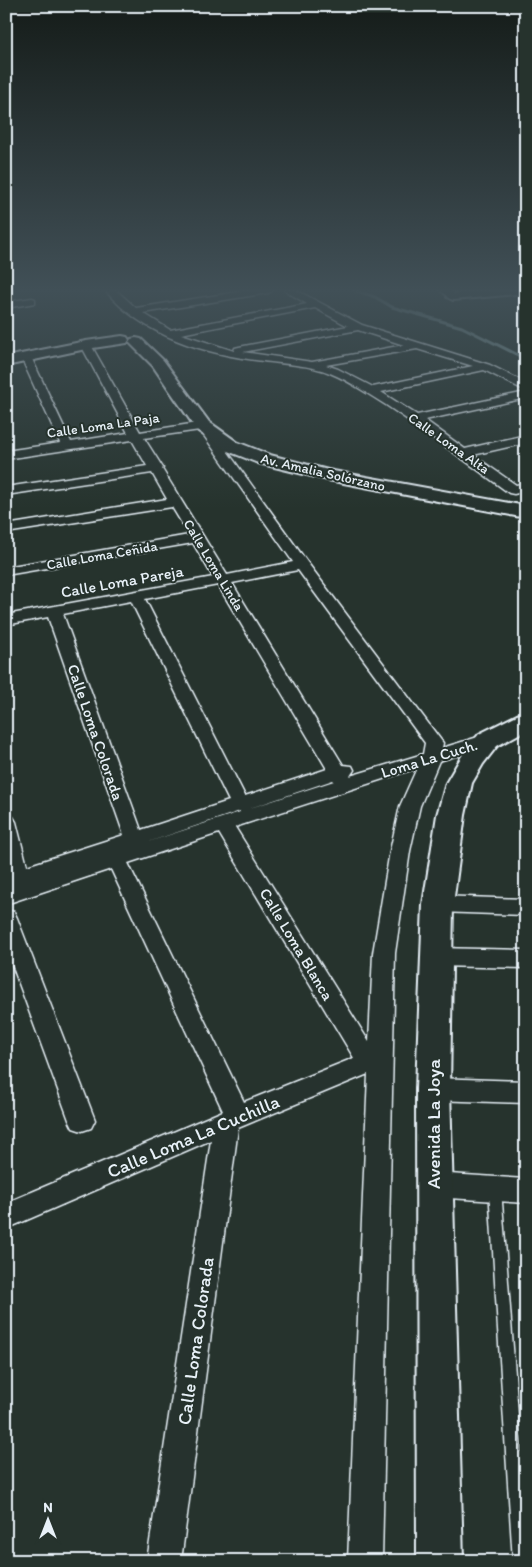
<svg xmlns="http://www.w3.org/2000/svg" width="532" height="1567" viewBox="0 0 532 1567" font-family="Itim,sans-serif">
	<rect width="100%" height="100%" fill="#26332d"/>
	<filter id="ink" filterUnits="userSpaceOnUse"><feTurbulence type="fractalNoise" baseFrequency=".02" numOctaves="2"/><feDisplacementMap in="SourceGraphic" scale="10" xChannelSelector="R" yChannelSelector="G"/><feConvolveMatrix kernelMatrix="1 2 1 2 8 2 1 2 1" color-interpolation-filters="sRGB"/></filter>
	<g filter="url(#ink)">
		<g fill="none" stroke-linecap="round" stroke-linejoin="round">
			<!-- stream -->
			<path stroke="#88a1a3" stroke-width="3" d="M354,290L375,297L392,307L462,327L526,359"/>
			<defs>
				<path id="service" d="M495,1183L499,1185L501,1189L526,1520V1561H513L489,1189L491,1185Z"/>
				<path id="minor" d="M105,290H116L136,308L250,290H273L268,293L143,313L170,330L307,304L284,290H296L362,325L490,365L526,383V391L484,370L381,392L417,415L526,392V398L425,420L465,449L526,435V443L473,455L516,485L526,483V491L514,494L509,493C468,463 428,433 386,405C368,394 350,381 330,373C310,365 285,364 263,361C206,354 144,337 105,290ZM315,308L348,326L239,347L235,348L234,351L181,334ZM358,330L404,345L312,362L243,352ZM417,349L473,366L373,387L338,369L326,365Z
					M440,290H451L458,297L456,299H450Z
					M32,298L35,299V303L6,308V302Z
					M86,342L91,345L140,432L203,422L207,423L307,562L440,739L443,743L442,748L488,734L494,736L497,740L494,744L439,761L420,806L410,851L395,953L382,1561H348L368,1074L238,1128L181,1561H147L211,1140L6,1229V1203L223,1111L111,869L6,904V873L9,872L6,863V815L13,817L16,822L27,866L124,835L48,617L6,625V615L213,577L193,543L6,575V567L189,535L172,507L6,533V525L167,499L152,473L6,495V487L147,466L132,440L6,459V451L60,443L21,357L26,354L31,357L71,442L128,433L81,345ZM200,430L293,562L227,575L162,469L163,468L144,438ZM298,570L425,743L423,754L350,776L354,770L352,766L343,765L232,583ZM218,585L327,769L245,796L145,599ZM131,601L229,801L141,830L63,614ZM417,768L400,806L390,851L373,953L369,1042L235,827ZM333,780L334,781L247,809ZM240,812L243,811L148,842L240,811ZM219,833L354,1058L244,1102L128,863Z
					M438,896L526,899V915L438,912L431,910L427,904L431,898Z
					M6,910L14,912L17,918L95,1120L91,1128L82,1131L73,1128L69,1120L6,948Z
					M435,948L526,950V968L435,966L427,963L424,957L427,951Z
					M433,1078L526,1081V1103L433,1100L424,1097L421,1089L424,1081Z
					M433,1173L526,1179V1203L433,1197L424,1194L420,1185L424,1176Z"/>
				<path id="tertiary" d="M491,290H526V293L453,300L447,297L453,294Z"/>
				<path id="secondary" d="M122,336L127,337L129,340L127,343L86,349L6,366V357L86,341Z
					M136,338L141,339L163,360L209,422L237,442L270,455L328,470L526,506V518L328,480L258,463L225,450L197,430L153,366L129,342L131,339Z
					M526,712V730L497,746L483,764L472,783L465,815L453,904L450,1089L463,1561H417L416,1089L423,904L437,815L446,783L463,754L479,734L517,715Z"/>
			</defs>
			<!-- service casing -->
			<use href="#service" stroke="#e8f1f8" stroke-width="3"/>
			<!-- minor casing -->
			<use href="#minor" stroke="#e8f1f8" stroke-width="3"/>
			<!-- tertiary casing -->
			<use href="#tertiary" stroke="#e8f1f8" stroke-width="4"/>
			<!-- secondary casing -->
			<use href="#secondary" stroke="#e8f1f8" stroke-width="4"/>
			<!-- service -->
			<use href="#service" fill="#26332d" fill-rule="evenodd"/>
			<!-- minor -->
			<use href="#minor" fill="#26332d" fill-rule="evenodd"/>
			<!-- tertiary -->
			<use href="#tertiary" fill="#26332d" fill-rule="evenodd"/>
			<!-- secondary -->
			<use href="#secondary" fill="#26332d" fill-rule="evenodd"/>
		</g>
	</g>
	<!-- sky -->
	<linearGradient id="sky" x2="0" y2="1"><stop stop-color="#151c19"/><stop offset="0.57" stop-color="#415057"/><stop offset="1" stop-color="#415057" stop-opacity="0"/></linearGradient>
	<rect width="532" height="509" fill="url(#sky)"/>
	<g text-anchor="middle" stroke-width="4" stroke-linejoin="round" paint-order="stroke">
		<!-- far-street labels -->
		<g font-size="14" fill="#e8f1f8" stroke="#26332d">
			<text transform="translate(103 425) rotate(-8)" y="5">Calle Loma La Paja</text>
			<text transform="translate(449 443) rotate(35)" y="5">Calle Loma Alta</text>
			<text transform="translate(323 472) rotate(13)" y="5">Av. Amalia Solórzano</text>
			<text transform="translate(102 555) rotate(-10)" y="5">Calle Loma Ceñida</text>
			<text transform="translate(214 565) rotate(59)" y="5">Calle Loma Linda</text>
		</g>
		<!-- street labels -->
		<g font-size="16" fill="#e8f1f8" stroke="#26332d">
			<text transform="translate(122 581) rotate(-10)" y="6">Calle Loma Pareja</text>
			<text transform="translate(96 732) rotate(71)" y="6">Calle Loma Colorada</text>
			<text transform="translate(429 758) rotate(-17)" y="6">Loma La Cuch.</text>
			<text transform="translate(297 944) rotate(59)" y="6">Calle Loma Blanca</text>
		</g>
		<!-- near-street labels -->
		<g font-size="19" fill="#e8f1f8" stroke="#26332d">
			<text transform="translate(433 1124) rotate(-90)" y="7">Avenida La Joya</text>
			<text transform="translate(193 1136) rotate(-23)" y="7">Calle Loma La Cuchilla</text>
			<text transform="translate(195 1341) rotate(-82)" y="7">Calle Loma Colorada</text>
		</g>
	</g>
	<!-- margin -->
	<rect width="532" height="1567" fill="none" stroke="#26332d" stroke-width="25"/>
	<rect x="12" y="12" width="507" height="1542" fill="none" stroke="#e8f1f8" stroke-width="2" filter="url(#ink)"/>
	<!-- north arrow -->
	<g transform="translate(48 1520)" stroke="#26332d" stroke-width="4" paint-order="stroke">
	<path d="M0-4L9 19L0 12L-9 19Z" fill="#e8f1f8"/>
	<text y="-8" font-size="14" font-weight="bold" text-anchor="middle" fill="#e8f1f8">N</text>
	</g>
</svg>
